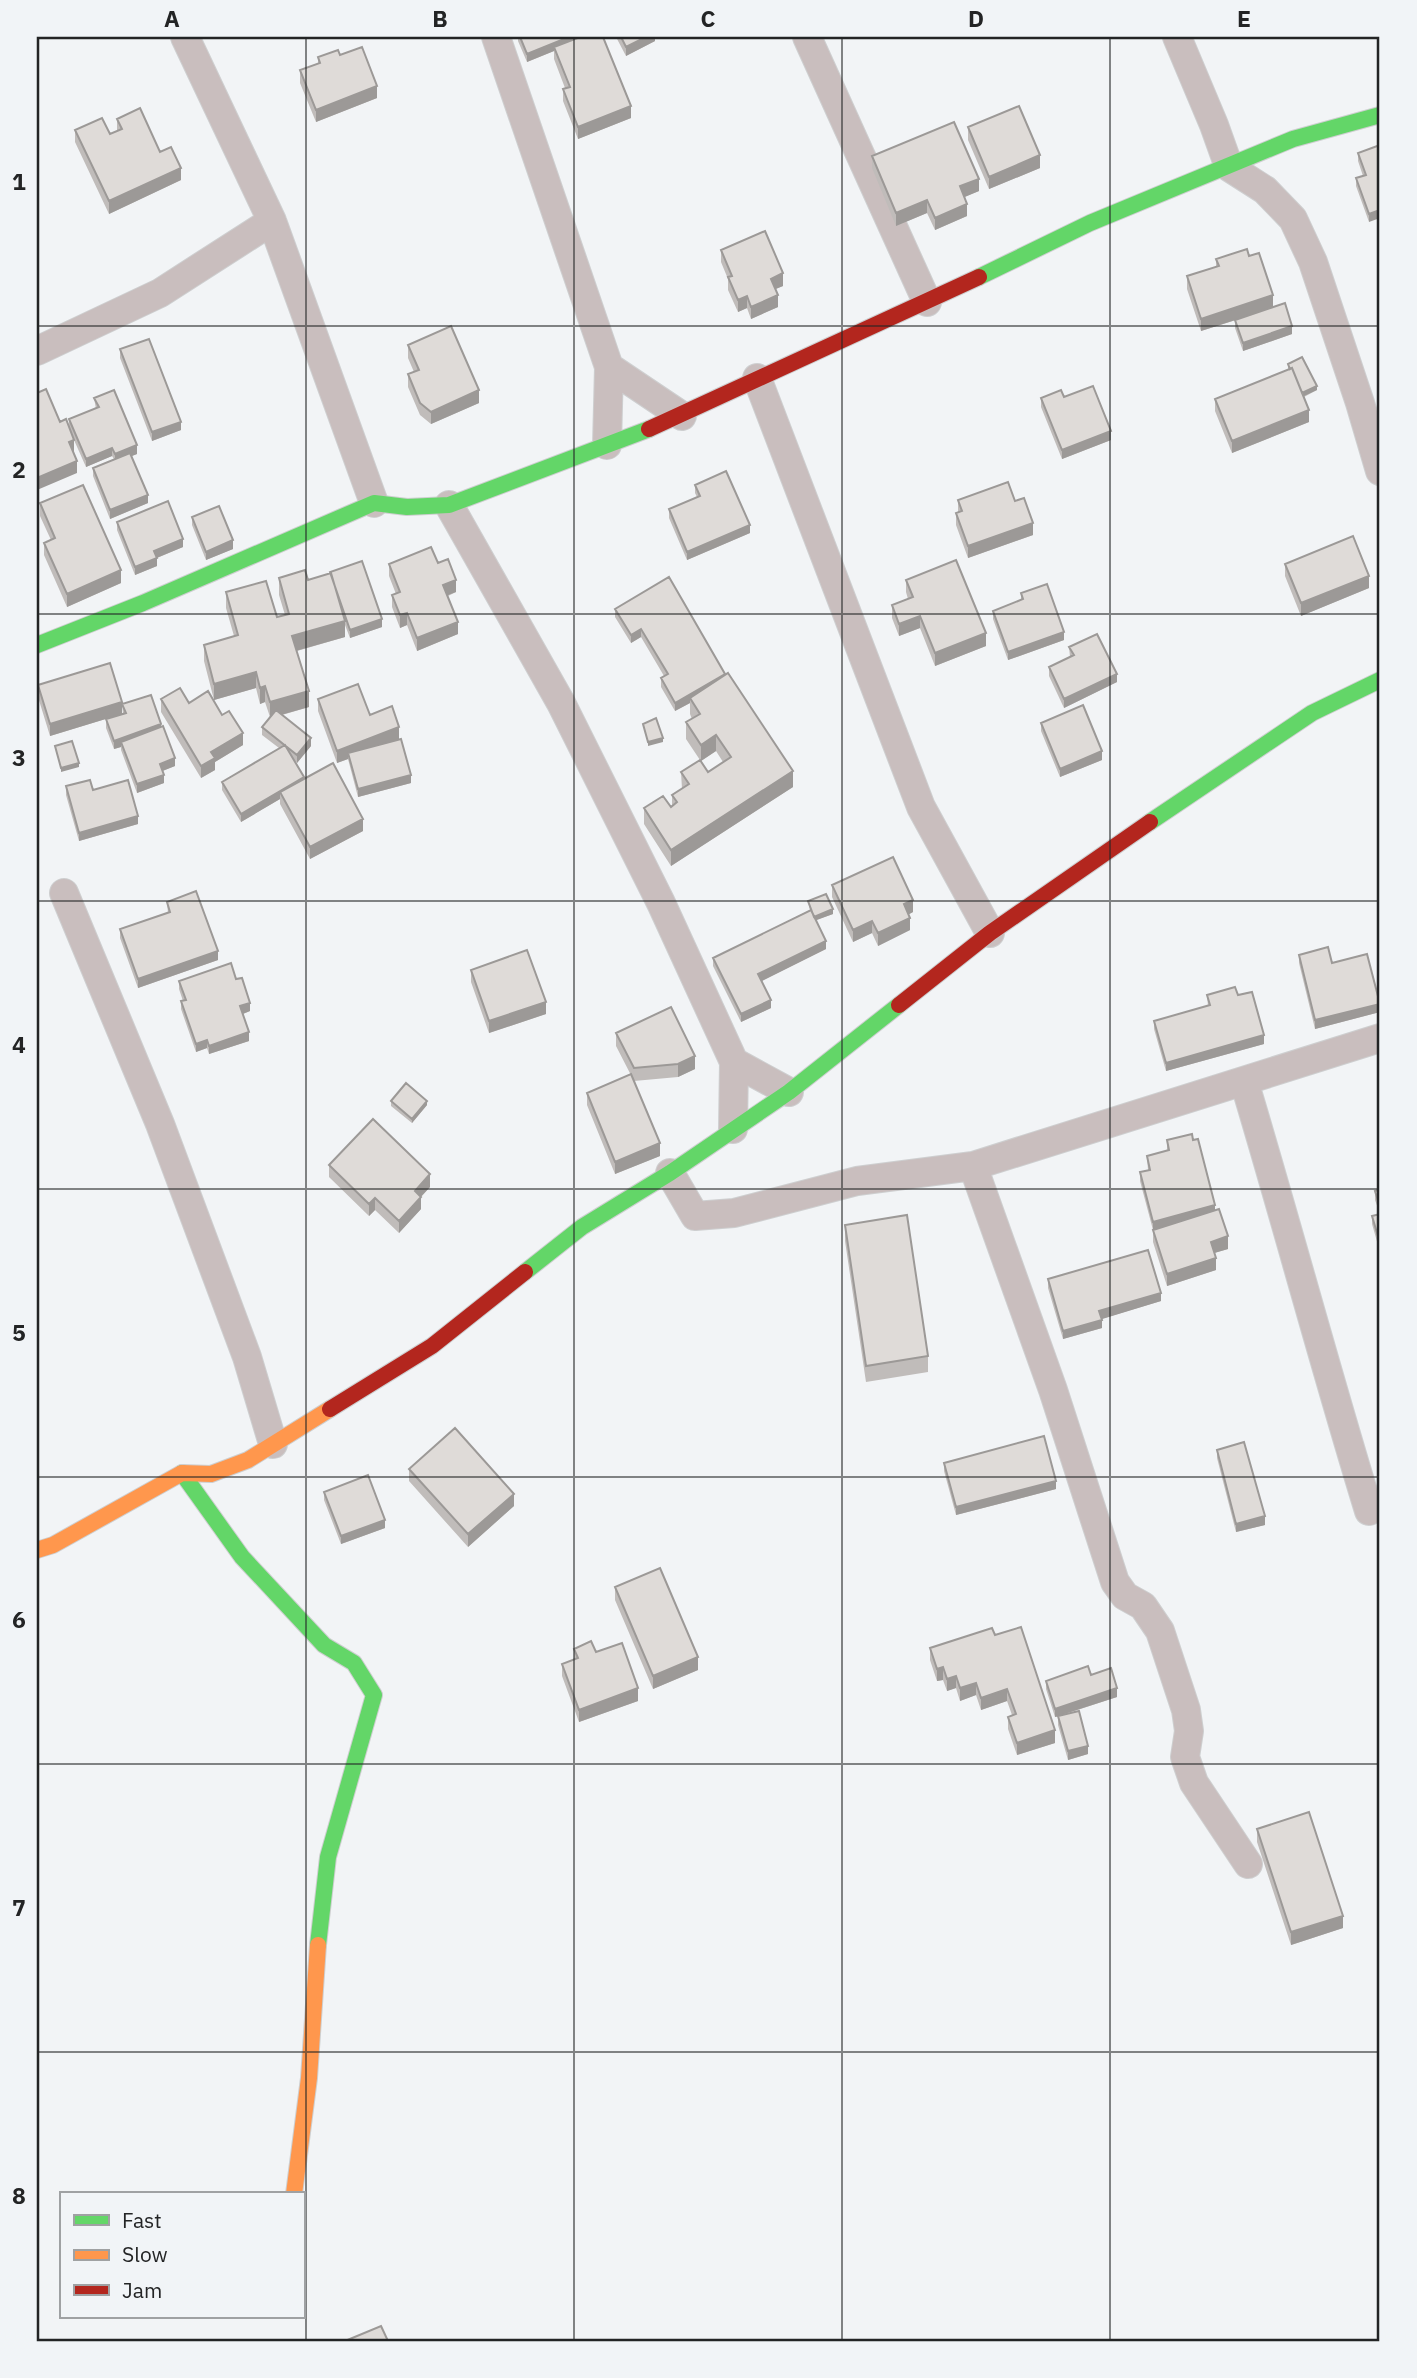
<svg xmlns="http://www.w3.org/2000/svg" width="1417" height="2378" viewBox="0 0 1417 2378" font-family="'IBM Plex Sans',sans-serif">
	<rect width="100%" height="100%" fill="#f2f4f6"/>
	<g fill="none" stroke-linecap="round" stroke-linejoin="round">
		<defs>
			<path id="street" d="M185,37L272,221L374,503
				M496,37L609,367L607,445
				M807,37L927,302
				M1177,37L1214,125L1229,167L1265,190L1293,219L1313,262L1360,403L1380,471
				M37,351L160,293L272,221
				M609,367L682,416
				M757,378L921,807L990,933
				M449,505L561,703L661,903L734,1062L733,1129
				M64,893L160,1124L247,1357L273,1444
				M734,1062L789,1092
				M1244,1081C1287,1224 1325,1368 1369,1511
				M973,1166L1053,1390L1115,1582L1125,1596L1143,1606L1160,1631L1186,1710L1189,1731L1185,1757L1194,1783L1248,1864
				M670,1173L695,1216L734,1213L857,1181L973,1166L1380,1038"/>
			<path id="fast" d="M979,277L1090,223L1293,139L1380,115
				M37,645L143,603L374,503L407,507L449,505L649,429
				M1150,822L1312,713L1380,680
				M525,1272L582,1227L670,1173L789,1092L899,1005
				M182,1473L242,1557L324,1645L354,1663L374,1695L328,1857L318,1945"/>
			<path id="slow" d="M37,1550L53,1545L182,1473L211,1474L248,1460L330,1409
				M294,2194L309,2078L318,1945"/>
			<path id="jam" d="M649,429L979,277
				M899,1005L990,933L1150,822
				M330,1409L432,1346L525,1272"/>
		</defs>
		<!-- street casing -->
		<use href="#street" stroke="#cecfd0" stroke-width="30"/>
		<!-- fast casing -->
		<use href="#fast" stroke="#cecfd0" stroke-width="18"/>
		<!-- slow casing -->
		<use href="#slow" stroke="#cecfd0" stroke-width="18"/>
		<!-- jam casing -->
		<use href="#jam" stroke="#cecfd0" stroke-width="18"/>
		<!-- street -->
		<use href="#street" stroke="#c9bebe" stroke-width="28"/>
		<!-- fast -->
		<use href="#fast" stroke="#63d668" stroke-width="16"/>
		<!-- slow -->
		<use href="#slow" stroke="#ff974d" stroke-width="16"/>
		<!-- jam -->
		<use href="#jam" stroke="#b3261e" stroke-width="16"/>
	</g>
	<!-- wall -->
	<path fill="#c0bcba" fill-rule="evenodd" d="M518,37H603L631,118L578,139L563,101V89L565,88L554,59V51L527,62L518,41Z
		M616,37H655V41L626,56Z
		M340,55L377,98L316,122L300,83V70L318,64V57Z
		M117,119L160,152L181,180L109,214L75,142V130L110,134L117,131Z
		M968,127L1040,168L989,189L968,140Z
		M1380,145L1369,222L1356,186V178L1363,176L1358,161V153Z
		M872,156L979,191L964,197L967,216L935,230L927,213L896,226L872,168Z
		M721,250L783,286L775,289L778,307L751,319L747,308L738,312L728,290V279L721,262Z
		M1249,256L1273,307L1292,334L1243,351L1235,328V320H1236L1201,331L1187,289V276L1216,267V259Z
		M408,345L479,403L431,424L420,415L408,387V374L414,372L408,358Z
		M120,349L181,430L152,441L120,358Z
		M1288,364L1317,390L1304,397L1309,422L1232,453L1215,411V399L1288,370Z
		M1064,397L1111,440L1062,459L1041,407V398Z
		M94,398L137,454L131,456L148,503L110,519L93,476V468L114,459L112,456L86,467L74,440V452H73L77,473L60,422L69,427V419L96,409Z
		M695,485L750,533L687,560L669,518V509L697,497L695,493Z
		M958,500L1033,535L968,558L956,525V513L958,512Z
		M40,503L121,583L67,607L44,555V543L51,540L40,516Z
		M192,517L233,549L206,560L192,525Z
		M117,522L183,547L157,558V566L135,575L117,530Z
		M438,563L456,592L448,596L458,634L417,651L407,625L400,628L392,607V595L396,594L389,576V564Z
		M1285,564L1369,588L1301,616L1285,576Z
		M279,578L308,580L382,627L350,638L345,625V637L297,651L309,707L282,715L311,746L297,763L294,760L304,779L363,831L310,859L280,804V799L241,822L222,790V782L279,748L262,735V727L270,717L265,702L260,704L256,688L214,700L204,661V645L234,636L226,608V592L277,617L285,615L279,595Z
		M906,580L986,646L935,666L920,628L899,636L892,618V605L908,599L906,592Z
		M1021,593L1064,640L1008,660L993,619V611L1021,600Z
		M615,609L725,675L793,787L671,866L644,824V808L671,807L672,806V795L682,789L681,772L700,760L686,739V722L692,719L690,714V703L675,711L661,687V678L664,676L641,637L631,643L615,617ZM716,751L723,762L708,772L701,761Z
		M1069,647L1117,682L1064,708L1049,676V667L1070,657Z
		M38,685L122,714L50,736L38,697Z
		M161,699L189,703L222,715L243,745L215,762V770L201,778L161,712Z
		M318,699L370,715L399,740L411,783L358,797L348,759L337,763L318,711Z
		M122,704L161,727L175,766L162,771L164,783L137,793L121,750V747L114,749L106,728V719L123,714Z
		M1041,723L1102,760L1060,777L1041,731Z
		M66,786L93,790L138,824L79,841L66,795Z
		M832,885L913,912L909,914L910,930L878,946L872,933L853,942L832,897Z
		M808,901L833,914L816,920L826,949L761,981L771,1008L741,1022L713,966V958L810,910Z
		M167,902L218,960L138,988L120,938V929L168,913Z
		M1299,955L1332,963L1380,1012L1315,1029L1299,963Z
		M471,970L546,1014L489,1033L471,982Z
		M236,979L250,1011L243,1014L249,1041L209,1054L207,1048L196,1052L181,1009V1001H183L179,989V981Z
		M1207,995H1238L1264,1044L1166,1071L1154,1029V1021L1208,1006Z
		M616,1033L695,1069L678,1077L634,1081L616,1046Z
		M587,1093L660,1156L615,1174L587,1105Z
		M391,1101L427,1105L412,1123L391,1106Z
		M1167,1140L1215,1210L1228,1249L1214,1253L1216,1270L1167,1286L1153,1242V1230L1140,1181V1172L1148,1170L1147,1156L1167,1151Z
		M329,1165L430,1187L421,1197V1209L399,1233L375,1210L369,1216L329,1177Z
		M1380,1190V1252L1372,1224V1216L1380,1214L1375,1200V1191Z
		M845,1225L928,1356V1372L866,1382L845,1241Z
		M1048,1279L1161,1301L1101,1319L1102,1328L1063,1339L1048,1288Z
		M1217,1450L1265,1525L1236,1532L1217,1458Z
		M944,1463L1056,1489L956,1515L944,1471Z
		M409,1469L514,1506L468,1547L409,1481Z
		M324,1492L385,1528L341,1544L324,1500Z
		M615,1587L698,1670L653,1689L615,1600Z
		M995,1635L1055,1743L1017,1755L1008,1729V1717L1012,1715L1007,1701L981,1710L976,1695L960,1701L956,1688L947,1691L943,1680L937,1681L930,1660V1648Z
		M574,1649L596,1652L638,1701L579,1722L562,1676V1664L574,1660Z
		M1091,1675L1117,1697L1062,1715L1088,1754L1068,1760L1058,1725V1717H1055L1046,1689V1681Z
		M1257,1829L1343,1928L1291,1945L1257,1842Z"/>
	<!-- shaded-wall -->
	<path fill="#9c9997" d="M569,37H589L554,47V51L527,62V54Z
		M646,37H655V41L626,56V47Z
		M377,86V98L316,122V110Z
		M631,106V118L578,139V127Z
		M1040,155V168L989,189V177Z
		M181,168V180L109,214V201Z
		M979,179V191L960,199V186Z
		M927,200V213L896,226V213Z
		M967,204V216L935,230V218Z
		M1380,210V218L1369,222V214Z
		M39,228V236L37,237V229Z
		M783,273V286L771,291V279Z
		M778,295V307L751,319V307Z
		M1273,295V308L1201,331V319Z
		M747,296V308L738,312V300Z
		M1292,326V334L1243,351V343Z
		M1317,386V390L1302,397V393Z
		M479,390V403L431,424V412Z
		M1309,410V422L1232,453V441Z
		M181,422V430L152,441V432Z
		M1111,431V440L1062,459V450Z
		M74,440V452L69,454V442Z
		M137,445V454L115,463V454Z
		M112,448V456L86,467V459Z
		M77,461V473L37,490V478Z
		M148,495V503L110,519V510Z
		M1033,523V535L968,558V546Z
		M750,525V533L687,560V552Z
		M183,539V547L154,559V551Z
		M233,540V549L206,560V552Z
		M157,558V566L135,575V567Z
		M121,570V583L67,607V594Z
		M1369,576V588L1301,616V603Z
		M456,580V592L443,597V585Z
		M407,613V625L400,628V615Z
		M920,616V628L899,636V624Z
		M382,619V627L350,638V630Z
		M345,621V637L292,652V636Z
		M458,622V634L417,651V638Z
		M641,629V637L631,643V635Z
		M1064,632V640L1008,660V652Z
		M986,633V646L935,666V653Z
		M256,672V688L214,700V684Z
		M725,674V682L690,698V703L675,711V703Z
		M1117,674V682L1064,708V699Z
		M265,686V702L260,704V688Z
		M309,691V707L270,718V702Z
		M122,702V714L50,736V724Z
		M161,724V732L121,742V747L114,749V741Z
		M399,727V740L348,753V759L337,763V751Z
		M243,733V745L215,762V770L201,778V766L211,752Z
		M716,735V751L701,761V745Z
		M311,738V746L297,763V755Z
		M663,738V742L648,746V742Z
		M1102,751V760L1060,777V769Z
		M175,758V766L160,772V764Z
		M79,763V767L61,772V768Z
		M793,771V787L671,866V850Z
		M164,775V783L137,793V784Z
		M411,775V783L358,797V789Z
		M304,777V785L280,792V799L241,822V814Z
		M138,816V824L79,841V833Z
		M363,819V831L310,859V847Z
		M913,900V912L904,917V904Z
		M833,909V914L814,921V917Z
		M910,918V930L878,946V933Z
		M872,921V933L853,942V930Z
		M826,941V949L758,983V974Z
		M218,951V960L138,988V979Z
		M771,1000V1008L741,1022V1014Z
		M546,1002V1014L489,1033V1021Z
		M250,1003V1011L240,1015V1006Z
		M1380,1004V1012L1315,1029V1020Z
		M249,1032V1041L209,1054V1046Z
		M1264,1035V1044L1166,1071V1063Z
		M207,1040V1048L196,1052V1044Z
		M695,1056V1069L678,1077V1064Z
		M427,1101V1105L412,1123V1119Z
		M660,1143V1156L615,1174V1162Z
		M430,1174V1187L415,1203V1191Z
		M421,1197V1209L399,1233V1221Z
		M375,1198V1210L369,1216V1204Z
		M1215,1205V1214L1153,1230V1222Z
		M1228,1236V1249L1211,1254V1242Z
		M1216,1258V1270L1167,1286V1274Z
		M1161,1293V1301L1099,1320V1311Z
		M1102,1320V1328L1063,1339V1331Z
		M1056,1481V1489L956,1515V1507Z
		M514,1494V1506L468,1547V1534Z
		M1265,1516V1525L1236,1532V1524Z
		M385,1520V1528L341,1544V1536Z
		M698,1657V1670L653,1689V1676Z
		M943,1667V1680L937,1681V1669Z
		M956,1676V1688L947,1691V1679Z
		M976,1683V1695L960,1701V1688Z
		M638,1688V1701L579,1722V1710Z
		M1117,1688V1697L1055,1717V1709Z
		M1007,1689V1701L981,1710V1698Z
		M1055,1730V1743L1017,1755V1743Z
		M1088,1746V1754L1068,1760V1751Z
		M1343,1916V1928L1291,1945V1932Z"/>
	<!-- building -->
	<path fill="#dfdbd8" stroke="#9c9997" stroke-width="2" d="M520,37H569L527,54Z
		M580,37H603L631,106L578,127L563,89L570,87L554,47Z
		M621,37H646L626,47Z
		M362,47L377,86L316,110L300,70L320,63L318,57L338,50L340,55Z
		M1019,106L1040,155L989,177L968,127Z
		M140,108L160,152L171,147L181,168L109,201L75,130L102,118L110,134L122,129L117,119Z
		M954,122L979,179L960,186L967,204L935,218L927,200L896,213L872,156Z
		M1380,145V210L1369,214L1356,178L1366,175L1358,153Z
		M765,231L783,273L771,279L778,295L751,307L747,296L738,300L728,277L732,276L721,250Z
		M1247,249L1249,256L1259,253L1273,295L1201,319L1187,276L1219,266L1216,259Z
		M1285,303L1292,326L1243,343L1235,320Z
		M451,326L479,390L431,412L420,403L408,374L419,370L408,345Z
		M149,339L181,422L152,432L120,349Z
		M1302,357L1317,386L1302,393L1292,368L1290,369L1288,364Z
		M1292,368L1309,410L1232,441L1215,399Z
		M1093,386L1111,431L1062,450L1041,398L1061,390L1064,397Z
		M46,389L60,422L66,419L74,440L69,442L77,461L37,478V393Z
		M114,390L137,445L115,454L112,448L86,459L69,419L99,407L94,398Z
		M130,453L148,495L110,510L93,468Z
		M726,471L750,525L687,552L669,509L700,496L695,485Z
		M1008,482L1015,501L1024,498L1033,523L968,546L956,513L962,511L958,500Z
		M83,485L121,570L67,594L44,543L55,538L40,503Z
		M168,501L183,539L154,551L157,558L135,567L117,522Z
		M219,506L233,540L206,552L192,517Z
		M1353,536L1369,576L1301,603L1285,564Z
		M431,547L438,563L448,559L456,580L443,585L458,622L417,638L407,613L400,615L392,595L400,592L389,564Z
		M956,560L986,633L935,653L920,616L899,624L892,605L913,597L906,580Z
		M362,561L382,619L350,630L330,572Z
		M305,570L308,580L331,573L345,621L292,636L309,691L270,702L265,686L260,688L256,672L214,684L204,645L238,635L226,592L266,581L277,617L289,614L279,578Z
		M669,577L725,674L675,703L661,678L668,674L641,629L631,635L615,609Z
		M1047,584L1064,632L1008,652L993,611L1023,599L1021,593Z
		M1097,634L1117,674L1064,699L1049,667L1074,655L1069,647Z
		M110,663L122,702L50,724L38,685Z
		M728,673L793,771L671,850L644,808L663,796L671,807L677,802L672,795L689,784L681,772L700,760L708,772L731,757L716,735L701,745L686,722L700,714L690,698Z
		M358,684L370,715L392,706L399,727L337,751L318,699Z
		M180,688L189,703L208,691L222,715L229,711L243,733L211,752L215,758L201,766L161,699Z
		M151,695L161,724L114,741L106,719L126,713L122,704Z
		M1083,705L1102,751L1060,769L1041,723Z
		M276,710L311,738L297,755L262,727Z
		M656,718L663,738L648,742L643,724Z
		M163,726L175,758L160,764L164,775L137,784L121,742Z
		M401,739L411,775L358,789L348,753Z
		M72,741L79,763L61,768L55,746Z
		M285,745L304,777L241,814L222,782Z
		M333,763L363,819L310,847L280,792Z
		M90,780L93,790L128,780L138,816L79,833L66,786Z
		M893,857L913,900L904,904L910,918L878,933L872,921L853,930L832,885Z
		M196,891L218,951L138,979L120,929L170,912L167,902Z
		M826,894L833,909L814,917L808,901Z
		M811,910L826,941L758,974L771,1000L741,1014L713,958Z
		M1328,947L1332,963L1367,954L1380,1004L1315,1020L1299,955Z
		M527,950L546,1002L489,1021L471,970Z
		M231,963L236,979L242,978L250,1003L240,1006L249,1032L209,1046L207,1040L196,1044L181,1001L186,1000L179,981Z
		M1235,987L1238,995L1252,992L1264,1035L1166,1063L1154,1021L1210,1005L1207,995Z
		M671,1007L695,1056L678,1064L634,1068L616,1033Z
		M631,1074L660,1143L615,1162L587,1093Z
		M406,1083L427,1101L412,1119L391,1101Z
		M373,1119L430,1174L415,1191L421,1197L399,1221L375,1198L369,1204L329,1165Z
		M1192,1134L1193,1140L1198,1139L1215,1205L1153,1222L1140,1172L1150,1170L1147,1156L1169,1150L1167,1140Z
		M1380,1190V1207L1375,1191Z
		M1219,1209L1228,1236L1211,1242L1216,1258L1167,1274L1153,1230Z
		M1380,1214V1243L1372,1216Z
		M907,1215L928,1356L866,1366L845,1225Z
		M1148,1250L1161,1293L1099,1311L1102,1320L1063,1331L1048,1279Z
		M455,1428L514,1494L468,1534L409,1469Z
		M1044,1436L1056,1481L956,1507L944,1463Z
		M1244,1442L1265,1516L1236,1524L1217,1450Z
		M368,1475L385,1520L341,1536L324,1492Z
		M660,1568L698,1657L653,1676L615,1587Z
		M1021,1627L1055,1730L1017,1743L1008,1717L1016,1714L1007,1689L981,1698L976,1683L960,1688L956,1676L947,1679L943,1667L937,1669L930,1648L992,1628L995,1635Z
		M591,1641L596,1652L622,1643L638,1688L579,1710L562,1664L578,1658L574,1649Z
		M1088,1666L1091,1675L1111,1668L1117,1688L1055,1709L1046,1681Z
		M1079,1711L1088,1746L1068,1751L1058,1716Z
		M1309,1812L1343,1916L1291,1932L1257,1829Z
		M381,2326L388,2341H345Z"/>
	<!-- grid -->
	<path fill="none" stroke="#232425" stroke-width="2" stroke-opacity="0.55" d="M306,37V2341M574,37V2341M842,37V2341M1110,37V2341M37,326H1380M37,614H1380M37,901H1380M37,1189H1380M37,1477H1380M37,1764H1380M37,2052H1380"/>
	<!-- border -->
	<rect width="1417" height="2378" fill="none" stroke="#f1f4f7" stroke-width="77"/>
	<!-- legend -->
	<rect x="60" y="2192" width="245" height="126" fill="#f1f4f7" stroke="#9fa1a3" stroke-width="2"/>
	<rect x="74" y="2215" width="35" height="10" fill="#63d668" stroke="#9fa1a3" stroke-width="2"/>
	<text x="122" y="2228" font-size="21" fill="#232425">Fast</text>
	<rect x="74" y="2250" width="35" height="10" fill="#ff974d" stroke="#9fa1a3" stroke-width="2"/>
	<text x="122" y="2262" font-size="21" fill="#232425">Slow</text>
	<rect x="74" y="2285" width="35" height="10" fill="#b3261e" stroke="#9fa1a3" stroke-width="2"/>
	<text x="122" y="2298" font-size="21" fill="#232425">Jam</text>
	<rect x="38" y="38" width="1340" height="2302" fill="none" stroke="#232425" stroke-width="2.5"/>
	<g font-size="23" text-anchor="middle" font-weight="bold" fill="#232425">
		<text x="172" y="27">A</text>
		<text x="440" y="27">B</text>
		<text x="708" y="27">C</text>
		<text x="976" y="27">D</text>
		<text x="1244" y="27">E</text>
		<text x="19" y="190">1</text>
		<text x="19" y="478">2</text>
		<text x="19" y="766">3</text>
		<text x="19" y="1053">4</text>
		<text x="19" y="1341">5</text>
		<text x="19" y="1628">6</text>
		<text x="19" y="1916">7</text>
		<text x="19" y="2204">8</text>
	</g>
</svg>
